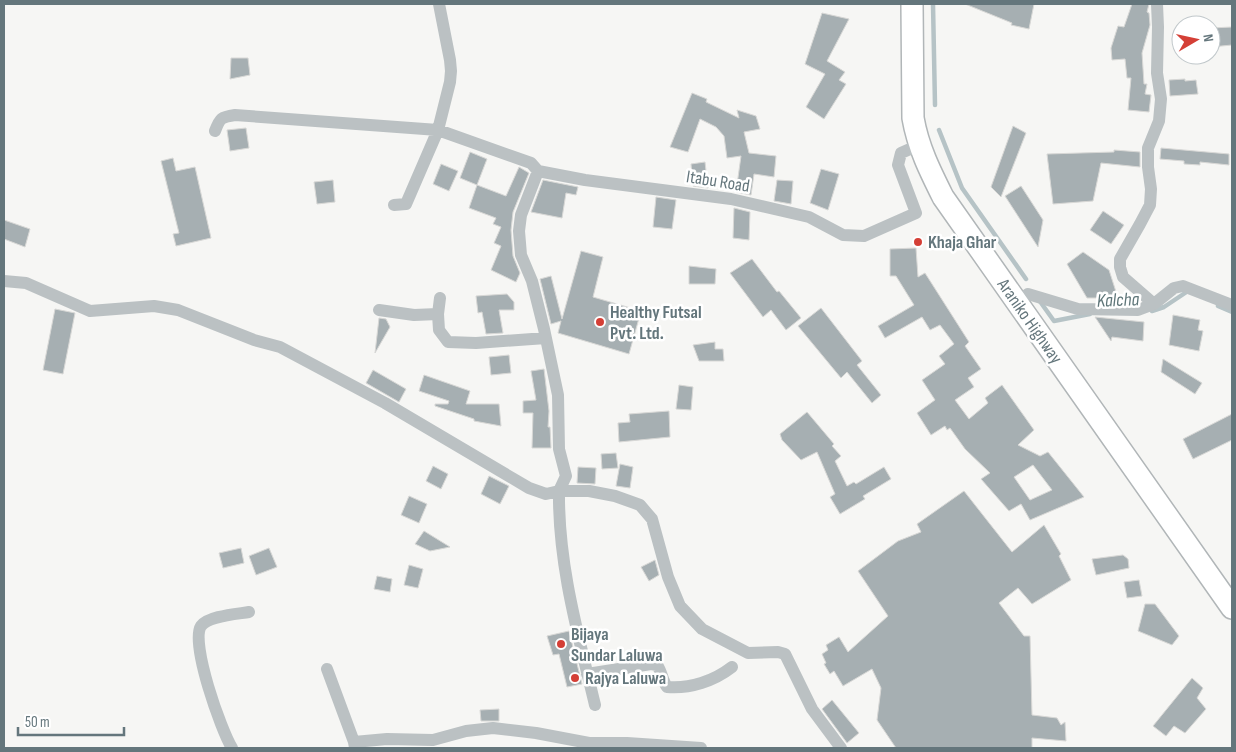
<svg xmlns="http://www.w3.org/2000/svg" width="1236" height="752" viewBox="0 0 1236 752" font-family="'Sofia Sans Condensed',sans-serif">
	<rect width="100%" height="100%" fill="#f6f6f4"/>
	<g fill="none" stroke-linecap="round" stroke-linejoin="round">
		<!-- stream -->
		<path stroke="#b6c3c6" stroke-width="4.5" d="M933,4L935,105
			M939,130L962,188L1026,279
			M1039,300L1054,321L1090,314
			M1218,306L1232,312
			M1152,311L1164,307L1188,291"/>
	</g>
	<!-- building -->
	<path fill="#a6afb2" stroke="#d8d8d6" fill-rule="evenodd" d="M965,4H1034L1029,29L1011,25L1012,23Z
		M1132,4H1149L1147,12L1149,13L1150,25L1142,53L1144,84H1147L1145,94L1151,95L1149,112L1128,110L1131,78H1127L1125,59L1112,60L1111,48L1118,26L1124,27Z
		M822,13L849,19L827,61L845,72L839,80L846,84L824,119L806,107L825,74L805,64Z
		M1232,27V45L1211,47V28Z
		M231,58H248L250,75L230,79Z
		M1185,79V81L1196,80L1198,94L1170,96L1169,80Z
		M692,93L707,99L706,102L739,118L737,110L756,116L760,129L744,132L749,153L776,156L774,177L754,174L751,195L736,192L741,156L727,158L724,136L716,127L700,119L688,152L670,147Z
		M1013,126L1026,133L1001,197L991,187Z
		M246,128L249,148L230,151L227,130Z
		M1161,148L1229,154V165L1200,162V165L1184,164V161L1160,159Z
		M1114,150L1140,152V167L1101,163L1093,201L1053,204L1047,154L1114,152Z
		M470,152L487,159L477,185L460,178Z
		M173,158L176,171L195,167L211,238L176,246L173,234L179,233L161,161Z
		M705,162L708,188L693,186L691,164Z
		M441,164L458,171L449,191L433,184Z
		M519,167L529,173L513,212L511,230L513,256L520,273L516,282L491,270L501,246L494,243L501,227L493,224L496,218L469,208L477,185L506,196Z
		M821,169L839,174L828,210L810,203Z
		M333,180L335,202L317,204L314,182Z
		M543,180L578,187L576,195L566,193L562,218L531,212Z
		M777,180L793,181L791,204L774,201Z
		M1021,186L1043,220L1038,247L1005,196Z
		M656,197L676,200L672,229L653,227Z
		M734,208L750,212L749,240L733,238Z
		M1103,211L1124,225L1111,244L1090,230Z
		M4,220L30,229L25,247L4,239Z
		M916,248L918,277L925,273L969,342L965,346L981,369L968,378L974,387L955,400L969,419L988,403L985,398L1002,385L1034,430L1018,445L1040,456L1048,452L1084,497L1030,520L1021,504L1009,511L981,479L990,473L965,449L950,428L947,430L945,426L931,435L917,413L935,400L922,380L945,364L939,356L954,344L940,325L930,330L922,317L885,338L878,326L914,305L896,276H890V249ZM1033,465L1052,490L1030,500L1014,477Z
		M581,251L603,257L593,297L641,311L629,354L558,333L561,321L551,324L540,279L551,276L562,319Z
		M1083,252L1109,270L1118,298H1087L1067,264Z
		M752,259L777,292L779,291L801,318L786,330L771,310L763,317L730,273Z
		M689,266L716,269L715,284H689Z
		M507,294L514,302V310H499L503,333L486,334L482,312L478,313L476,296Z
		M821,308L862,361L857,365L881,395L872,403L847,372L841,378L798,326Z
		M55,309L75,313L63,374L43,370Z
		M1173,315L1200,320L1198,330L1203,331L1199,351L1169,345Z
		M1095,317L1144,322L1143,341L1112,337L1111,341Z
		M379,318L386,319L390,327L375,353Z
		M715,342V349H723L724,361H699L693,345Z
		M509,355L511,373L491,375L489,357Z
		M1163,359L1202,383L1195,394L1161,372Z
		M544,369L549,411L548,427H550L551,448H532L533,413H523V401L536,400L531,371Z
		M373,370L406,389L399,402L366,383Z
		M424,375L470,391L466,404H499L501,426L474,421V419L435,406V404H448L449,401L419,391Z
		M679,385L693,387L691,410L676,409Z
		M669,411L670,437L619,442L618,423L630,422L629,414Z
		M807,412L834,444L832,446L841,456L835,461L847,486L854,482L856,484L884,467L891,479L863,496L865,499L840,514L830,497L835,494L817,452L801,460L782,440L780,434Z
		M1232,414V440L1193,459L1183,439Z
		M616,453L618,468L602,469L601,454Z
		M620,464L633,467L630,488L616,486Z
		M433,466L448,474L441,489L426,481Z
		M578,467L596,468L595,484L577,483Z
		M489,476L509,486L500,504L481,494Z
		M964,491L1012,552L1044,525L1061,554L1059,556L1071,580L1032,604L1018,588L999,603L1024,636H1030L1032,715L1057,718L1061,725L1065,722L1066,741L1032,738V748H896L877,720L881,688L872,669L843,686L834,671L830,674L824,664L826,663L822,654L828,650L826,645L839,637L848,652L888,616L858,571L898,541L921,532L917,524Z
		M409,496L427,504L419,523L401,515Z
		M424,531L450,547L430,551L415,544Z
		M241,548L244,563L223,568L219,553Z
		M269,548L277,567L256,575L249,556Z
		M1123,555L1128,559L1129,568L1096,575L1092,559Z
		M655,560L659,575L649,581L641,567Z
		M409,565L423,569L418,588L404,585Z
		M377,576L392,579L390,592L374,589Z
		M1139,580L1142,596L1127,598L1124,582Z
		M1145,604H1155L1179,636L1172,645L1138,631Z
		M569,631L582,684L567,687L559,654L553,655L547,636Z
		M1192,678L1203,688L1197,698L1206,709L1185,733L1174,726L1166,736L1153,726Z
		M832,700L859,733L847,743L822,709Z
		M499,709V721H481L480,710Z"/>
	<g fill="none" stroke-linecap="round" stroke-linejoin="round">
		<defs>
			<path id="trunk" d="M912,4L913,118C918,147 930,171 943,197L1232,608"/>
		</defs>
		<!-- trunk casing -->
		<use href="#trunk" stroke="#b1b6b8" stroke-width="24"/>
		<!-- minor -->
		<path stroke="#bbc1c3" stroke-width="12" d="M215,131C220,118 221,117 235,115L438,130L531,163L538,171
			M394,205L406,204L438,130L450,82L451,71L450,60L439,4
			M4,281L26,283L90,311L154,306L178,310L254,340L280,347L385,403L529,488L546,494L559,491L566,476L559,449L558,395L544,329L532,281L521,255L519,231L521,215L538,171L585,180L731,199L809,217L843,235L864,236L916,213L898,165L901,153L919,145
			M1017,303L1028,294L1078,309L1138,310L1154,304L1174,288L1183,286L1232,305
			M1154,304L1123,277L1120,267V259L1140,224L1150,205L1151,189L1148,167V148L1159,121L1161,99L1157,73L1158,27L1157,4
			M379,310L414,315L438,314L439,330L448,342L476,343L546,338
			M438,314L440,298
			M327,669L354,742L355,748
			M587,674L651,664L657,665C662,672 662,680 667,687C690,689 714,681 732,667
			M595,705C578,634 558,564 559,491H589L615,496L640,505L652,519L668,577L680,606L702,629L748,653L778,652L785,654L812,709L841,748
			M354,742L387,739L433,740L466,731L493,728L536,733L589,743H627L701,748
			M232,748C221,730 190,643 201,626C208,616 237,614 249,612"/>
		<!-- trunk -->
		<use href="#trunk" stroke="#fff" stroke-width="21"/>
	</g>
	<!-- markers -->
	<g fill="#d43f36" stroke="#fff" stroke-width="2">
		<circle cx="918" cy="242" r="5"/>
		<circle cx="600" cy="322" r="5"/>
		<circle cx="561" cy="644" r="5"/>
		<circle cx="575" cy="678" r="5"/>
	</g>
	<g text-anchor="middle" stroke-width="5" stroke-linejoin="round" paint-order="stroke">
		<!-- street labels -->
		<g font-size="18" fill="#64767c" stroke="#fff">
			<text transform="translate(718 181) rotate(9)" y="6">Itabu Road</text>
			<text transform="translate(1030 321) rotate(55)" y="6">Araniko Highway</text>
		</g>
		<!-- poi labels -->
		<g font-size="18" font-weight="bold" fill="#64767c" stroke="#fff" text-anchor="start">
			<text x="928" y="248">Khaja Ghar</text>
			<text x="610" y="318">Healthy Futsal<tspan x="610" dy="21">Pvt. Ltd.</tspan></text>
			<text x="571" y="640">Bijaya<tspan x="571" dy="21">Sundar Laluwa</tspan></text>
			<text x="585" y="684">Rajya Laluwa</text>
		</g>
		<!-- water labels -->
		<g font-size="19" font-style="italic" fill="#5e7578" stroke="#fff">
			<text transform="translate(1118 299) rotate(-2)" y="7">Kalcha</text>
		</g>
	</g>
	<!-- border -->
	<rect width="1236" height="752" fill="none" stroke="#64767c" stroke-width="10"/>
	<!-- north arrow -->
	<g transform="translate(1196 40) rotate(81)"><circle r="24" fill="#ffffff" stroke="#c1c8cb"/>
	<path d="M0-4L9 19L0 12L-9 19Z" fill="#d43f36"/>
	<text y="-8" font-size="14" font-weight="bold" text-anchor="middle" fill="#64767c">N</text>
	</g>
	<!-- scale -->
	<path d="M18 727v8h106v-8" fill="none" stroke="#64767c" stroke-width="2.5"/>
	<text x="25" y="727" font-size="15" fill="#64767c" stroke="#ffffff" stroke-width="4" paint-order="stroke">50 m</text>
</svg>
